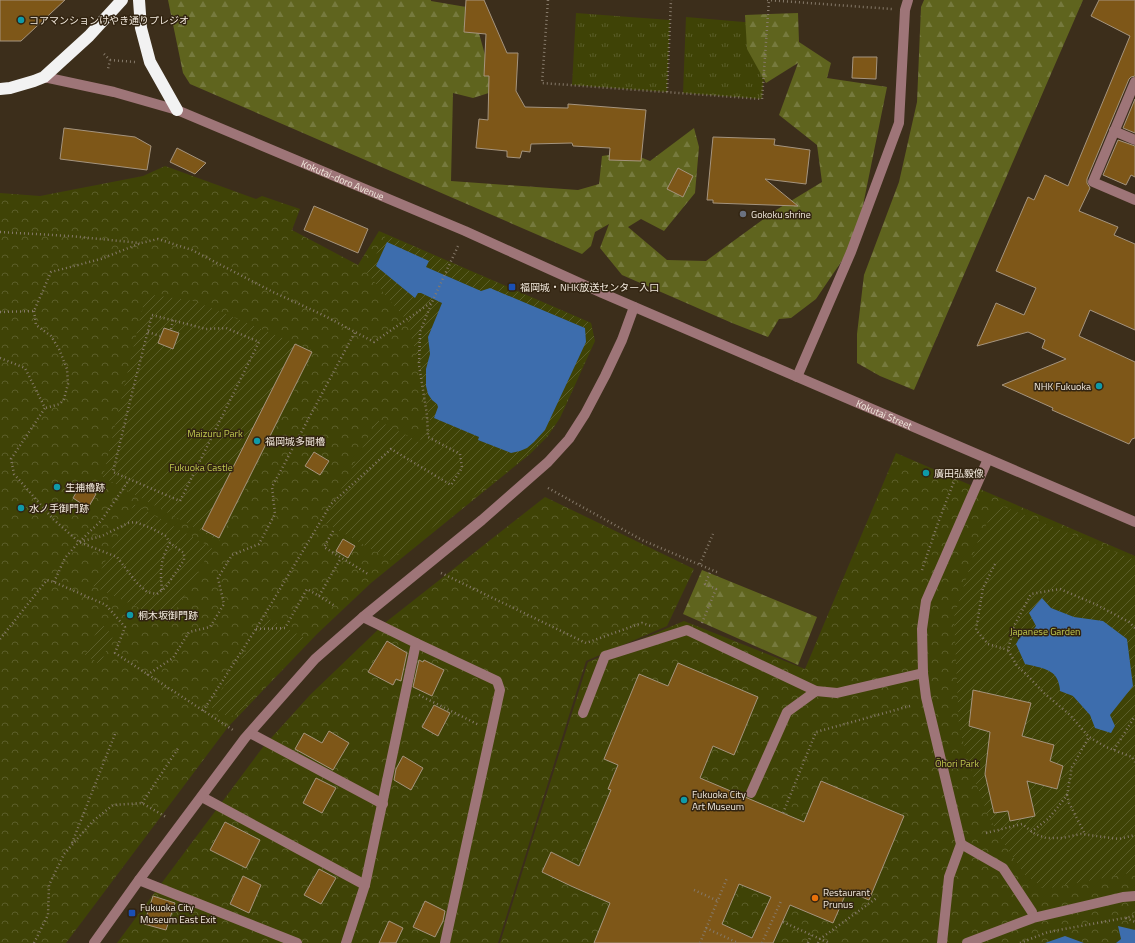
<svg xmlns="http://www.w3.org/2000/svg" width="1135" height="943" viewBox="0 0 1135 943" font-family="'Titillium Web','Noto Sans JP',sans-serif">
	<defs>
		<pattern id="grass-tufts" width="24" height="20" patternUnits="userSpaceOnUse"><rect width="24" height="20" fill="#3f4306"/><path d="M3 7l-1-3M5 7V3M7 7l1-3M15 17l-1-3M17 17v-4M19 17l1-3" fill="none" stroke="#5b5e2a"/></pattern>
		<pattern id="forest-firs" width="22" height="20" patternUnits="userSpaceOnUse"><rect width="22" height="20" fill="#5f641e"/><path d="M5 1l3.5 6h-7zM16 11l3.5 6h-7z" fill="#767a3e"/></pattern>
		<pattern id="park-crowns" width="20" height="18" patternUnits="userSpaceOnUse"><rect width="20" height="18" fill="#3f4306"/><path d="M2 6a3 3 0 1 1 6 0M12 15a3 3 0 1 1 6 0" fill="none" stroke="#5b5e2a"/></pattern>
		<pattern id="garden-furrows" width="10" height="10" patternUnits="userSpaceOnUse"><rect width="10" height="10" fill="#3f4306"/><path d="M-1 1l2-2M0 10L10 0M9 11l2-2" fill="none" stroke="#5b5e2a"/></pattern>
	</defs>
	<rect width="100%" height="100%" fill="#3c2e1b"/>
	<!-- grass -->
	<path fill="url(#grass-tufts)" d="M576,13L670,20L667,92L572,85Z
		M686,17L768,24L762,99L683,93Z"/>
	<!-- forest -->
	<path fill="url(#forest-firs)" d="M168,0H431V1L472,8L495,91L473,98L453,93L451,181L578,190L599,184L602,156L628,152L650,161L694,128L699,147L695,193L664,231L641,219L628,227L667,260L706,261L776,210L822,182L817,145L779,115L798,63L766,83L747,49L745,15L798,13L799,42L831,63L827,78L887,87L856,240L816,299L791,318L779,319L768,337L732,323L622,275L600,248L609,224L595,232L591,246L582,254L190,84L183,73Z
		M924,0H1083L914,390L880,376L857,363V334L864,275L899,182L917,102L921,7Z
		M702,570L817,617L798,665L683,614Z"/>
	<!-- park -->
	<path fill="url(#park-crowns)" d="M165,166L256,199L262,196L300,209L292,230L358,265L379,231L591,323L595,341L560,418L548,436L530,454L371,583L317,634L228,727L66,943H0V193L40,196L143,176Z
		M896,453L1135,556V943H500L588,662L684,621L805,669Z
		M545,497L694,569L667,626L586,661L498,943H117L263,747L310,695L386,622Z"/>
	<!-- garden -->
	<path fill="url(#garden-furrows)" d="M386,235L591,323L594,341L559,417L547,435L530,453L390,560L324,522L377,420L419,442L430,421L409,323L367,273Z
		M146,294L194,301L314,351L219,541L103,477Z
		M134,504L212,548L169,622L93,586Z
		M997,504L1135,560V872L1045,889L1024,874L1000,837L988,815L973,775L959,727L954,617L978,541Z
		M267,618L305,638L238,714L228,717L211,707Z
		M101,623L113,636L100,664L85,655Z"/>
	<!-- water -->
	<path fill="#3d6dad" d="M387,242L429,261L426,267L481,291L490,288L585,328L586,342L545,430L534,442L527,448L520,451L511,453L478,440L479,437L434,418L438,407L437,404L432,400L428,394L426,386V369L430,354L428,337L442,303L421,293H418L415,298L376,266Z
		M1042,598L1051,608L1074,617L1103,621L1127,639L1133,686L1110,715L1115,726L1111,733L1095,728L1090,715L1073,696L1060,691C1060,688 1059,684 1058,681C1054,668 1036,667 1025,664L1016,644L1021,635H1030L1036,626L1029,613Z
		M1118,926L1135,930V943H1116L1121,939Z
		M1065,936L1084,943H1045Z"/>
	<!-- building -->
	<path fill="#7e5718" stroke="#a5947e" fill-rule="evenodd" d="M0,0H65L21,41H0Z
		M466,0H484L507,53H518L516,91L525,107L568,108V104L646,110L641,161L609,160L610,148L573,146L572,143L531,144L530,152L522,151L520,158L507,157V151L476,148L479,119L488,120L489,76H484L486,34L464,32Z
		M1099,0H1135V76L1131,77L1129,79L1087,179V183L1090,188L1079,211L1118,227L1114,235L1135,244V330L1090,310L1079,336L1135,362V438L1132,439L1129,444L1052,410L1053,408L1002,385L1066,359L1042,348L1045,340L1028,332L977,346L996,303L1024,315L1036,288L996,271L1028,197L1034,200L1045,175L1068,186L1130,36L1091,16Z
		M853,57H877L876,79L852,78Z
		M1135,99V133L1123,128Z
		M64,128L135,137L151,146L147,170L60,159Z
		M713,137L775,139L774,145L810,150L806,184L765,179L798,206L713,203V200H707Z
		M1118,140L1135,146V177L1131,175L1126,185L1103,175Z
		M177,148L206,163L195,174L170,162Z
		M678,168L693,176L683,197L667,189Z
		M314,206L368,229L358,253L304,230Z
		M164,328L179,333L173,349L158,343Z
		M295,344L312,352L219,538L202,529Z
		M314,452L329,461L320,475L305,466Z
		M81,484L96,494L88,508L73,498Z
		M343,539L355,546L348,558L336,551Z
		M387,641L407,653L401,681L396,679L393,685L368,672Z
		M419,660L423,662L424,660L444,670L432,696L413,687Z
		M678,663L758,697L734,755L713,746L700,778L804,822L821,781L904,816L869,900L847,891L833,923L790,905L773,943H594L610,903L571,886L542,872L551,852L579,866L611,790L608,789L618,765L604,759L639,674L668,686ZM739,884L771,897L752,938L722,924Z
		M973,690L1031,703L1022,736L1054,745L1050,761L1063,766L1057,789L1027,781L1035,816L1010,821L1008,811L994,813L985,774L990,732L969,726Z
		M434,705L450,713L438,736L422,727Z
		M329,731L349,743L333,770L295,749L304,733L322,743Z
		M403,756L423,768L411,790L394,780L396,769Z
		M316,778L336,788L322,813L303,803Z
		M225,822L260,840L246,868L210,850Z
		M319,869L336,878L321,904L304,895Z
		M243,876L261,885L249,913L230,904Z
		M153,896L175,903L166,930L144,924Z
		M425,901L445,911L443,921L435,937L413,927Z
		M389,921L403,928L396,943H379Z"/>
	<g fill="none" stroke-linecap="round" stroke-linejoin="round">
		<!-- path -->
		<path stroke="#867a6a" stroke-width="2.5" stroke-dasharray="1 3" stroke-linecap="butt" d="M548,0L542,83L762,99L769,0
			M767,0L892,9
			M104,54L110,60L108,69
			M110,60L135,62
			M667,92L671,0
			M0,232L70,236L140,243
			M34,311L36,325L51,336L59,349L67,369L68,384L64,399L60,404L45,408
			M0,312L34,311L51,272L101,259L141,243L158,239L192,250L273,292L323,315L374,342L432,302
			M152,315L206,329L226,328L259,342L180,501L113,472L132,393Z
			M171,329L173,320
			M148,332L160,336
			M0,358L25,368L45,408L11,459L14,474L53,519L79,542L117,557L136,582L147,592L157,594L166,587L184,560V553L170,543L166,536L151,528L135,522L128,523L102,536L79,542
			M548,488L642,540L719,573
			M333,531L324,547L368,574
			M700,564L713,534
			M995,564L983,588L976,630L988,644L1008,650
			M922,570L938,523L958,471
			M441,573L586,643L642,623L651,626
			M54,582L65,558L79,542L101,521L129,480
			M162,590C160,571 160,560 170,543
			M319,596L335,606
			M702,623L716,589L705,584L711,570
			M1135,628L1129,622L1095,604L1060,589L1031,594L1014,626L1008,650L1017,666L1026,674L1044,693L1070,715L1089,737L1106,747L1132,757L1135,762
			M256,629L285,628L307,589L319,596L341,558
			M0,639L47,580L54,582L106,605L125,627L115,653L233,730
			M147,675L173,658L189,632L210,627L224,604L218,578L232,555L259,544L275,514L272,487L355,332
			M419,695L479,725
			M203,711L256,629L331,504L391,449L451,485L462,468L460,454L428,437L427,415L419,365L420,332L432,302L459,244
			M1114,750L1135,716
			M1067,795L1069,803L1085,834
			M142,803L179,747
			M783,813L816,732L910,706
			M1031,832L1048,819L1058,807L1067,795L1072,767L1089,737
			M986,833L1022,824L1035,834L1046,838H1062L1081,834L1119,839L1135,835
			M72,843L115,734
			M694,890L718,901
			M1126,918L1135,922
			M783,922L829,943
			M706,928L738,943
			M34,943L48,915L49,885L64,854L93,821L113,805L142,803L166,817
			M700,943L727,878
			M762,943L781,901
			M808,943L811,935
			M818,943L820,939L878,897
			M1020,943L1048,932L1135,916"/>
		<!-- minor -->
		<g stroke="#9e7578" stroke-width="10">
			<path id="s1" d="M44,77L114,92L177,110L465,231L602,293L1135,522"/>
			<path d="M1135,82L1093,182L1135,200"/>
			<path d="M1114,131L1135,140"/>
			<path d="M797,377L851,252L899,123L905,10L908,0"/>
			<path d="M416,643L497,681L500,690L445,943"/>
			<path d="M583,713L605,656L687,630L816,691L837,693L923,673"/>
			<path d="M250,733L383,804"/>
			<path d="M751,793L787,712L816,691"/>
			<path d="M202,797L365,885"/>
			<path d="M961,844L1003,868L1032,912"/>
			<path d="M139,880L297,943"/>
			<path d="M94,943L139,880L245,738L315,659L363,617L482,520L548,462L569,439L585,414L605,376L622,340L634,307"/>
			<path d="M346,943L365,885L416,643L363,617"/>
			<path d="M942,943L949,877L961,844L926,697L923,673L922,629L926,601L988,459"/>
			<path d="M967,943L1033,918L1123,897L1135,896"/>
		</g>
		<!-- highway -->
		<path stroke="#f2f2f2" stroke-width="12" d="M139,0L141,28L150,62L177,110
			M0,89L10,88L34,81L44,77L89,36L122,0"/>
	</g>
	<!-- markers -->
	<g fill="#0f9aa8" stroke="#322411" stroke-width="1.5">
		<circle cx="21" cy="20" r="4"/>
		<circle cx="1099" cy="386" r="4"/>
		<circle cx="257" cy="441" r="4"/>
		<circle cx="926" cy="473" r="4"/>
		<circle cx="57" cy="487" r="4"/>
		<circle cx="21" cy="508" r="4"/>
		<circle cx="130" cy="615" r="4"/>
		<circle cx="684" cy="800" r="4"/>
	</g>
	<circle fill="#6b7280" stroke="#322411" stroke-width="1.5" cx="743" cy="214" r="4"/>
	<g fill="#1a4fb4" stroke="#322411" stroke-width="1.5">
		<rect x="508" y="283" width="8" height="8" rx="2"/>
		<rect x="128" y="909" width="8" height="8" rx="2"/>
	</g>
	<circle fill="#e8710a" stroke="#322411" stroke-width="1.5" cx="815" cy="898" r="4"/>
	<g text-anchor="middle" stroke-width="3" stroke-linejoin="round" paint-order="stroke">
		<!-- poi labels -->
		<g font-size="10" fill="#f2e9dd" stroke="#322411" text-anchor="start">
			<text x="29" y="24">コアマンションけやき通りプレジオ</text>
			<text x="751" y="218">Gokoku shrine</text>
			<text x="520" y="291">福岡城・NHK放送センター入口</text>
			<text x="1091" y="390" text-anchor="end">NHK Fukuoka</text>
			<text x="265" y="445">福岡城多聞櫓</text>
			<text x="934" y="477">廣田弘毅像</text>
			<text x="65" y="491">生捕櫓跡</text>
			<text x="29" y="512">水ノ手御門跡</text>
			<text x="138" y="619">桐木坂御門跡</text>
			<text x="692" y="798">Fukuoka City<tspan x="692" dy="12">Art Museum</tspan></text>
			<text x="823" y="896">Restaurant<tspan x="823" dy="12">Prunus</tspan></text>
			<text x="140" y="911">Fukuoka City<tspan x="140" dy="12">Museum East Exit</tspan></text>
		</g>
		<!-- street labels -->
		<g font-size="10" fill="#f2e9dd" stroke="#322411">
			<text dy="4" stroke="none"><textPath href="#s1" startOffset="317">Kokutai-doro Avenue</textPath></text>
			<text dy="4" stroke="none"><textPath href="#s1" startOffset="907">Kokutai Street</textPath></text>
		</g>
		<!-- park labels -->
		<g font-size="10" fill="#bfc84f" stroke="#322411">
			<text x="215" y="437">Maizuru Park</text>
			<text x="201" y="471">Fukuoka Castle</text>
			<text x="1045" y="635">Japanese Garden</text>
			<text x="957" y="767">Ōhori Park</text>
		</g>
	</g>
</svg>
